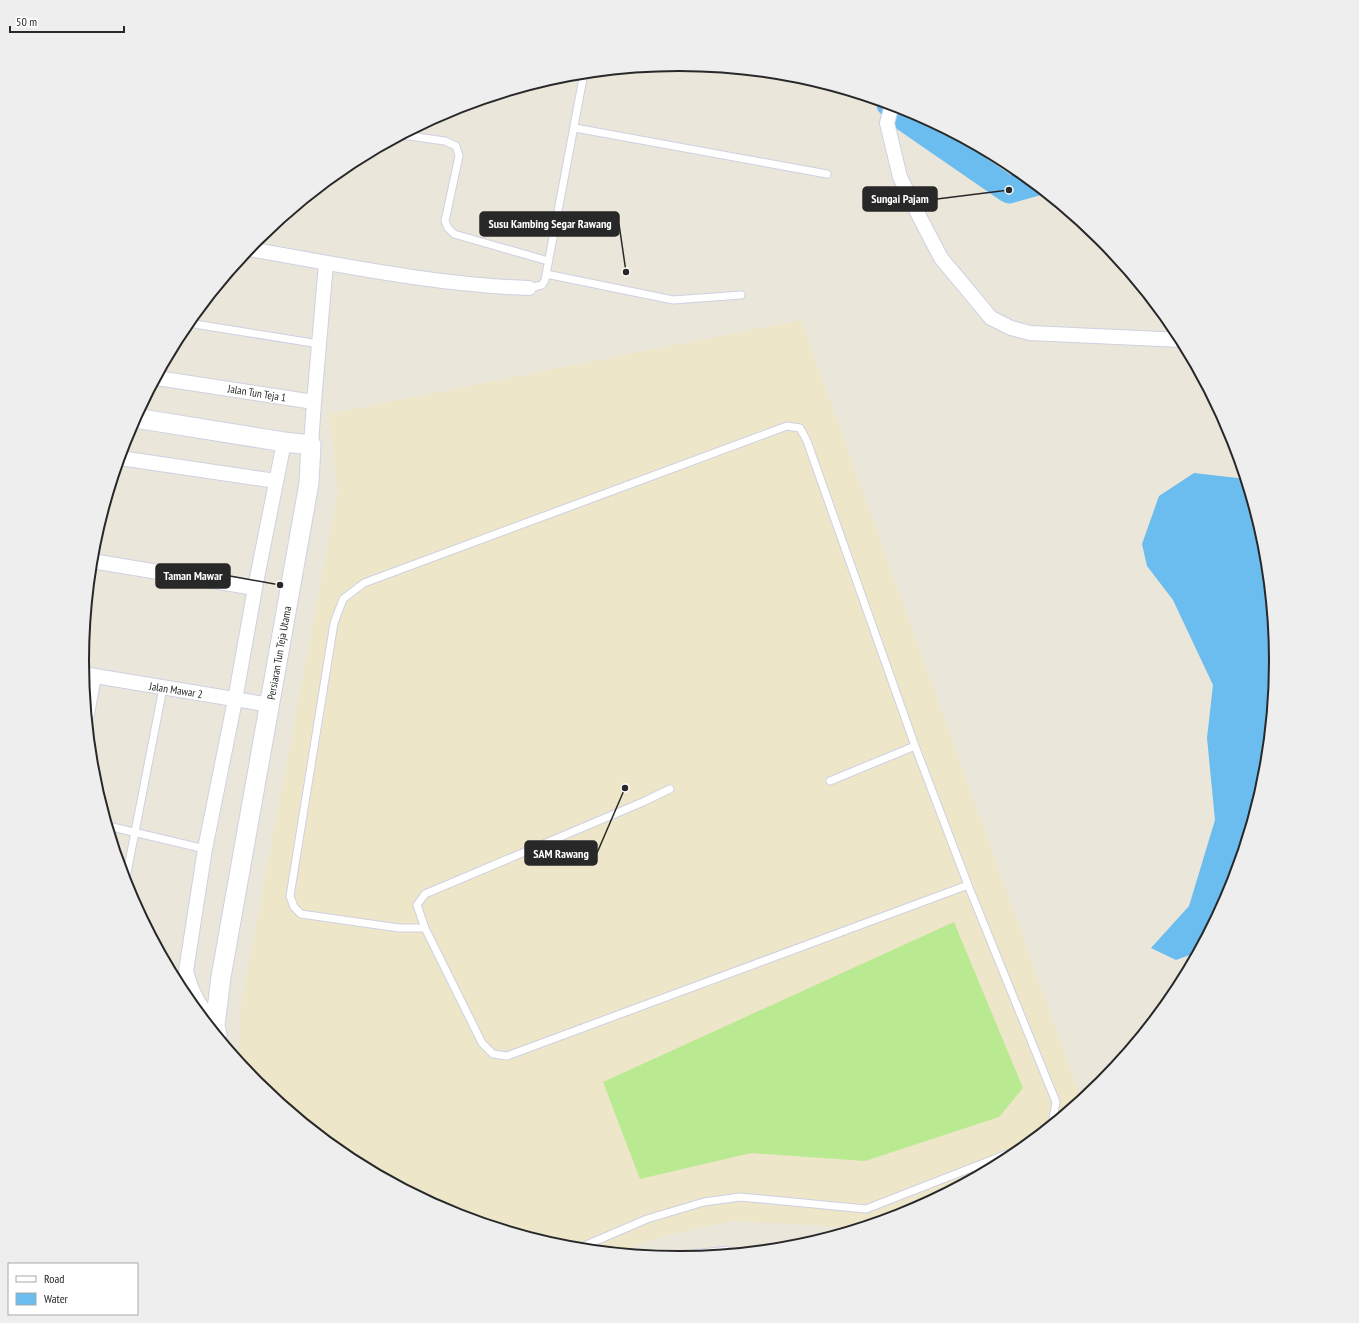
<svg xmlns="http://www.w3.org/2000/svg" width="1359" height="1323" viewBox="0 0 1359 1323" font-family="'PT Sans Narrow',sans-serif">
	<rect width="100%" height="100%" fill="#ebe6da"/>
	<!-- education -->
	<path fill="#ede6c9" d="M801,320L1082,1101L1011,1158L908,1214L859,1228L733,1221L663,1236L619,1253L563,1247L451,1213L347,1158L257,1084L242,1065L239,1054L241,1005L338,492L329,414Z"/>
	<!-- pitch -->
	<path fill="#b9ea91" d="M954,922L1023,1088L999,1117L865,1161L751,1153L640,1179L603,1082Z"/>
	<!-- water -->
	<path fill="#6bbcef" d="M1194,473L1246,479L1266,545L1277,662L1265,778L1231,890L1198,952L1176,960L1151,948L1189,906L1215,820L1207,738L1213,685L1173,600L1147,566L1142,544L1159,496Z"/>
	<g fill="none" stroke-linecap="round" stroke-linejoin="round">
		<!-- river -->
		<path stroke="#6bbcef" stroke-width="27" d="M890,104L906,119L1009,190L1034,183"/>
		<defs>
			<path id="lane" d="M575,128L827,174
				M402,135L445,141L456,146L459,156L445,221L448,228L454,234L548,261
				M546,274L673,300L741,295
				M529,288L542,285L545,280L584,73
				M188,323L319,344
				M830,781L915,746
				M108,826L205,849
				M125,883L163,688
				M968,885L507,1056L493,1054L482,1043L425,928H399L301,914L294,907L290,896L334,623L343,599L364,583L787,426L800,428L807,441L915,746L968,885L1056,1102L1052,1125
				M425,928L417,905L425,894L643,802L670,789
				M577,1249L647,1219L704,1202L740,1197L866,1209L1025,1147"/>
			<path id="street" d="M892,105L887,123L900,177L919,216L941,258L991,318L1011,328L1030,333L1182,340
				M249,249C342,265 435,285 529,288
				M157,378L314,402L311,445
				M314,402L326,263
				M120,458L276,481
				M92,561L255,588
				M83,674L270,705
				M87,714L94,676
				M215,1025C200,1007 192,994 186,971L205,849L235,700L255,588L284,442
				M696,1257L726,1254"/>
			<path id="secondary" d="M135,418L284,442L311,445L309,483L221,977L215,1025L217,1035"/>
		</defs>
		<!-- lane casing -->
		<use href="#lane" stroke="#cfd0e2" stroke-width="9"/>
		<!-- street casing -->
		<use href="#street" stroke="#cfd0e2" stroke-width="16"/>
		<!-- secondary casing -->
		<use href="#secondary" stroke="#cfd0e2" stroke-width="21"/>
		<!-- lane -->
		<use href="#lane" stroke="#fff" stroke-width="7"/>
		<!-- street -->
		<use href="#street" stroke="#fff" stroke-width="14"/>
		<!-- secondary -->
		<use href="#secondary" stroke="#fff" stroke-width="19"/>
	</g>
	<g text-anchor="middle" stroke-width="3" stroke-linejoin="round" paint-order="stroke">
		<!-- street labels -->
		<g font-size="11" fill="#282828" stroke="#fff">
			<text transform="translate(257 393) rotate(9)" y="4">Jalan Tun Teja 1</text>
			<text transform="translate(279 653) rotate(-80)" y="4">Persiaran Tun Teja Utama</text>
			<text transform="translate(176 690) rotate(9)" y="4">Jalan Mawar 2</text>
		</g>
	</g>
	<!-- crop -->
	<path d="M0 0H1359V1323H0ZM89 661a590 590 0 1 1 1180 0a590 590 0 1 1-1180 0Z" fill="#eee" fill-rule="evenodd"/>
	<path fill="none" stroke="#282828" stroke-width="2" d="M89 661a590 590 0 1 1 1180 0a590 590 0 1 1-1180 0Z"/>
	<!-- callouts -->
	<path fill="none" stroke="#282828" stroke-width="1.5" d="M1009 190L937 199M626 272L619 224M280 585L230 576M625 788L597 853"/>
	<g fill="#282828" stroke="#fff" stroke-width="1.5">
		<circle cx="1009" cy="190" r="4"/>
		<circle cx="626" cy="272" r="4"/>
		<circle cx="280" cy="585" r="4"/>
		<circle cx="625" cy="788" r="4"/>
	</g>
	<g fill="#282828" stroke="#282828" stroke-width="1.5">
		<rect x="863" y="187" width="74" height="24" rx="4"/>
		<rect x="480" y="212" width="139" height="24" rx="4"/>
		<rect x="156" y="564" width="74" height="24" rx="4"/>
		<rect x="525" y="841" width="72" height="24" rx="4"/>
	</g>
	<g font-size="12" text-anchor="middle" font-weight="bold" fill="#fff">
		<text x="900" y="203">Sungai Pajam</text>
		<text x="550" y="228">Susu Kambing Segar Rawang</text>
		<text x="193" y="580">Taman Mawar</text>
		<text x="561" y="858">SAM Rawang</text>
	</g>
	<!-- legend -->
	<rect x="8" y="1263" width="130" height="52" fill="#ffffff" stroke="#a9a9a9"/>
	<rect x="16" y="1276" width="20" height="6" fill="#ffffff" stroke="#a9a9a9"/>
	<text x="44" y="1283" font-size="12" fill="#282828">Road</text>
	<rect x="16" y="1293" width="20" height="12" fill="#6bbcef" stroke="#a9a9a9"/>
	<text x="44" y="1303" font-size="12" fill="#282828">Water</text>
	<!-- scale -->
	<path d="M10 26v6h114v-6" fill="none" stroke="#282828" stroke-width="2"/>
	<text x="16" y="26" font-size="12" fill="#282828" stroke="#ffffff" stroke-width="3" paint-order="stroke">50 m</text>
</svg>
